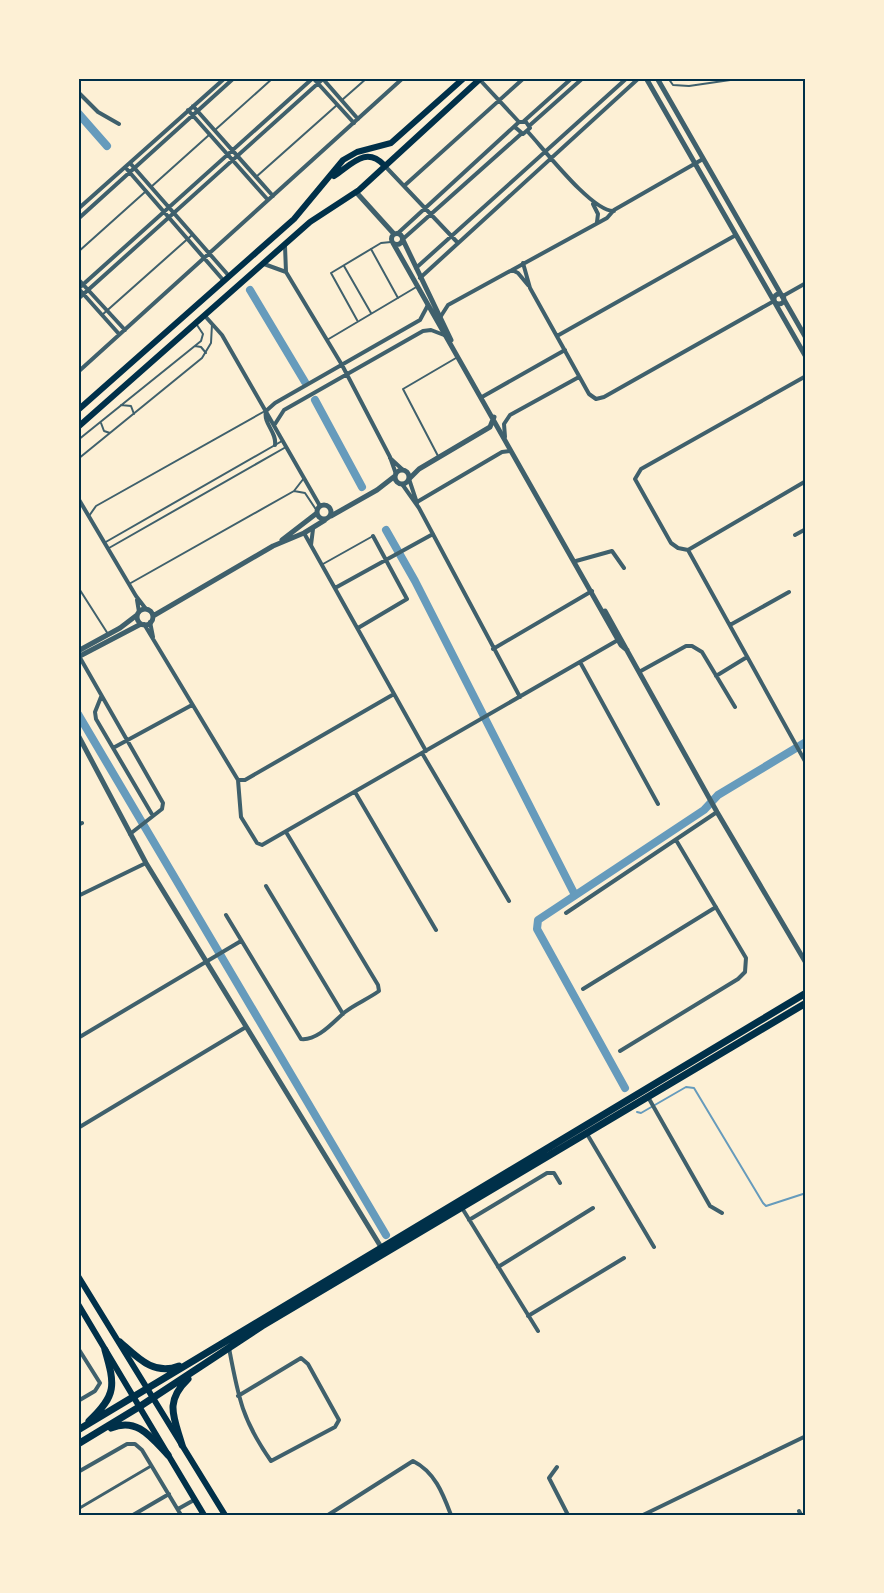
<svg xmlns="http://www.w3.org/2000/svg" width="884" height="1593" viewBox="0 0 884 1593" font-family="'Nunito Sans',sans-serif">
	<rect width="100%" height="100%" fill="#fdf0d5"/>
	<g fill="none" stroke-linecap="round" stroke-linejoin="round">
		<!-- stream -->
		<path stroke="#669bbc" stroke-width="2" d="M637,1112L641,1113L686,1087L694,1088L763,1203L766,1206L806,1193"/>
		<!-- canal -->
		<path stroke="#669bbc" stroke-width="8" d="M78,113L107,146
			M250,290L305,382
			M315,400L362,487
			M386,530L415,581L575,895
			M78,714L386,1235
			M625,1088L537,929L538,920L704,810L718,795L806,742"/>
		<!-- service -->
		<path stroke="#3f606c" stroke-width="2" d="M668,78L673,85L689,86L744,78
			M342,100L367,78
			M215,130L273,78
			M256,177L337,105
			M151,187L209,135
			M371,249L398,298
			M78,252L145,192
			M344,266L371,313
			M102,315L192,235
			M357,320L331,273L381,243L391,242
			M327,340L418,286
			M195,346L201,347L206,353
			M121,405L131,406L134,414
			M101,423L104,431L110,433
			M78,440L201,341L203,334L197,325
			M438,456L403,389L456,358
			M78,459L202,358L211,343L212,324
			M294,491L305,493L317,511
			M89,516L96,506L265,411
			M104,543L282,441
			M109,548L286,447
			M323,564L373,536
			M129,584L294,491L304,478
			M78,587L108,634"/>
		<!-- pedestrian -->
		<path stroke="#3f606c" stroke-width="3" d="M78,1509L151,1466"/>
		<!-- minor -->
		<path stroke="#3f606c" stroke-width="4" d="M313,78L354,123
			M323,79L358,119
			M480,80L519,122
			M78,92L98,112L119,124
			M193,106L273,196
			M188,110L268,200
			M524,121L572,78
			M529,126L583,78
			M528,132C544,149 592,212 614,211
			M130,163L229,276
			M384,165L458,243
			M125,167L224,281
			M404,186L524,78
			M593,204L598,214L597,222
			M78,209L225,78
			M78,219L234,78
			M397,234L519,122H526L530,128L523,134L516,128
			M403,239L521,134
			M285,246L286,272L342,365L390,457L396,474
			M523,263L530,288L589,394L596,399L604,397L774,301
			M264,264L286,272
			M416,268L627,78
			M512,270L518,273L528,285
			M420,278L639,78
			M78,279L125,330
			M78,288L119,334
			M78,289L313,78
			M783,296L806,283
			M78,299L324,78
			M205,316L222,335L320,506
			M441,316L448,305L607,218L614,210L703,159
			M557,336L736,235
			M78,372L403,78
			M806,376L641,469L635,479L671,543L678,548L688,550L806,481
			M482,397L565,350
			M266,411L275,403L420,320L428,305
			M266,411C263,424 277,432 275,445
			M275,424L284,410L423,331L431,330L444,335
			M505,437L504,424L510,415L579,377
			M390,458L403,470
			M409,479L417,503
			M402,484L419,508L520,697
			M78,498L136,596L146,609
			M417,502L502,452L510,451
			M304,533L426,751
			M795,535L806,529
			M311,545L313,529
			M688,550L806,763
			M576,561L612,551L624,568
			M335,588L433,534
			M137,600L139,612
			M150,622L153,637
			M144,624L238,780
			M730,625L789,592
			M358,628L407,599L373,536
			M493,649L592,591
			M79,656L163,803L162,809L130,834
			M580,662L658,804
			M639,672L686,646H692L702,652L735,707
			M716,676L747,657
			M101,697L95,712L96,719L153,816
			M113,748L192,705
			M422,753L509,901
			M238,780L241,817L257,843L262,845L618,640
			M238,780H245L394,694
			M355,792L436,930
			M78,825L82,823
			M266,886L343,1014
			M78,896L146,863
			M566,913L717,812
			M226,915L301,1039C318,1041 334,1021 345,1012C355,1004 368,999 379,991L378,985L286,832
			M583,989L716,907
			M78,1038L241,941
			M620,1051L738,979L745,972L746,958L676,840
			M648,1097L710,1206L722,1213
			M78,1128L246,1027
			M587,1134L654,1247
			M462,1208L538,1331
			M469,1220L547,1173H554L560,1183
			M498,1267L593,1208
			M528,1316L624,1258
			M78,1348L100,1383L95,1391L78,1401
			M229,1348C238,1396 242,1420 271,1461L335,1427L339,1420L308,1364L301,1358L238,1396
			M557,1467L549,1478L568,1515
			M78,1472L127,1444H135L142,1450L181,1515
			M178,1509L194,1500
			M799,1511L801,1515
			M133,1515L169,1494
			M328,1515L413,1461C435,1472 443,1494 451,1515
			M643,1515L806,1436"/>
		<!-- tertiary -->
		<path stroke="#3f606c" stroke-width="5" d="M646,78L806,357
			M657,78L806,338
			M356,192L394,234
			M391.5 239a5.5 5.5 0 1 1 11 0a5.5 5.5 0 1 1-11 0Z
			M403,240L451,340
			M393,243L621,645L627,650
			M774 299a5 5 0 1 1 10 0a5 5 0 1 1-10 0Z
			M395 477a7 7 0 1 1 14 0a7 7 0 1 1-14 0Z
			M409,479L419,469L490,427L494,417
			M317 512a7 7 0 1 1 14 0a7 7 0 1 1-14 0Z
			M331,516L377,490L395,476
			M282,540L317,513
			M137 617a8 8 0 1 1 16 0a8 8 0 1 1-16 0Z
			M605,611L717,812L806,963
			M153,616L273,546L304,533L325,520
			M78,651L120,628L137,615
			M78,657L141,624
			M78,735L146,863L381,1247"/>
		<!-- secondary -->
		<path stroke="#003049" stroke-width="6" d="M469,78H473
			M334,176C352,164 366,146 384,165
			M78,410L294,219L343,160L357,152L391,143L464,78
			M78,427L310,222L359,190L481,78"/>
		<!-- primary -->
		<path stroke="#003049" stroke-width="6" d="M78,1276L225,1515
			M78,1304L204,1515"/>
		<!-- trunk -->
		<path stroke="#003049" stroke-width="7" d="M120,1342C138,1358 154,1376 179,1366
			M89,1421C117,1395 115,1385 105,1350
			M111,1428C137,1417 151,1437 168,1455
			M78,1430L806,993
			M78,1444L139,1407L262,1326L806,1003
			M182,1445C174,1417 164,1402 188,1379"/>
	</g>
	<!-- border -->
	<rect width="884" height="1593" fill="none" stroke="#fdf0d5" stroke-width="159"/>
	<rect x="80" y="80" width="724" height="1434" fill="none" stroke="#003049" stroke-width="2"/>
</svg>
